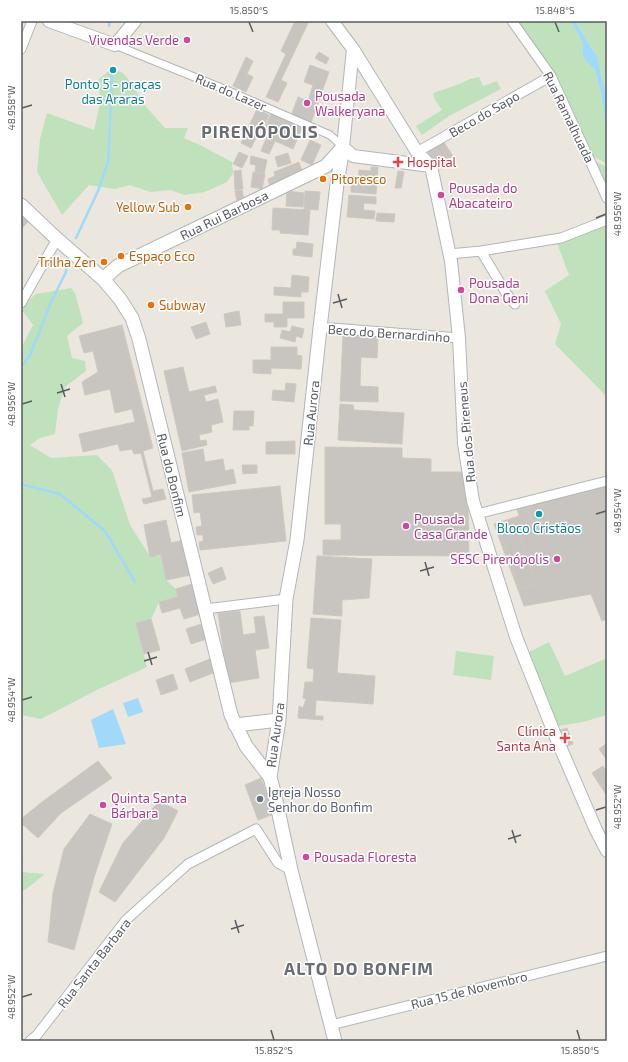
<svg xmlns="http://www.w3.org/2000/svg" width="628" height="1062" viewBox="0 0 628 1062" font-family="'Exo 2',sans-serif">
	<rect width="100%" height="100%" fill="#ebe7df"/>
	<!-- green -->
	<path fill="#bfe2bc" d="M512,21H571L582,42L583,55L595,70L601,93L604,111L605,123L607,128V164L586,152L551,76Z
		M575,21H607V95L601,75L598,60L597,56L594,52Z
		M112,68L123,73L135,87L140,100L165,128H188L184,138L198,144L232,162L233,173L227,182L205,192L185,195L170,190L151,192L130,185L115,189L89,185L62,215L37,172L40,139L47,113L94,130L100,103L99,79Z
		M479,77L483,86L497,81L501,89L449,116L422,135L416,126L442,110L435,100L433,93L457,85L470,79Z
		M595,161L607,167V189Z
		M607,225V397L555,344L561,324L545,291L569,275L557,243Z
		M71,288L75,293L83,323L67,336L72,358L85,361L86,371L65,387L58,409L55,434L40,438L30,445L51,458L97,455L112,470L130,525L150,556L161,554L166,580L176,589L178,597L159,602L151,619L136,623L147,667L99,689L41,719L21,715V348L33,325L21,309V306L36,294Z
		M549,642L565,676L607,658V715L583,722L558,726L529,652Z
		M456,651L494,656L491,680L453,675Z
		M21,872L45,874L21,893Z"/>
	<!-- water -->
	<path fill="#a0d9fa" d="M571,21H575L594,52L597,56L598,60L601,75L607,95V128L605,123L604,111L601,93L595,70L587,62L583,55L582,42Z
		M138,698L143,712L128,717L123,703Z
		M113,709L126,744L99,748L91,720Z"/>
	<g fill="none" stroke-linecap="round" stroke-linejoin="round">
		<!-- stream -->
		<path stroke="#a0d9fa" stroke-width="2.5" d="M109,26L110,21
			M76,238L98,191L108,162L110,128L112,68
			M21,367L30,355L52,300L66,272V261
			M21,484L60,494L105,531L135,582"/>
	</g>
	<!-- building -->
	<path fill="#c8c4bf" stroke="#cfc8be" d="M295,21H309L281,80L287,83L278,102L266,97L286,54L281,51Z
		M319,52L329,58L326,64L315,58Z
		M246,57L253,61L247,74L253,77L246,92L233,86Z
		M310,65L329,72L311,123L291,116L298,97L308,101L313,85L304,82Z
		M257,109L269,115L263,129L261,128L251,148L241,143Z
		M271,114L302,128L293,149L275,141L269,154L261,151L269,132L264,130Z
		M310,140L321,145L312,165L301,160Z
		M443,141L453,156L436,165L428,151Z
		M239,152L248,156L242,168L233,164Z
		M288,153L291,163L278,167L275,157Z
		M251,156L267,160L264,174L255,172L256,165L250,164Z
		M299,162L303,174L270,186L268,179L275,176L274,172Z
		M371,167H378L377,182L358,181L359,170L371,171Z
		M241,170L243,189L235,190L234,171Z
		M398,171L404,172L401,188H395Z
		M253,172L265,174L262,189L251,187Z
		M351,180L377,182L376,194L351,192Z
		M242,190L244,200L237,201L235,191Z
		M287,191L304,193L303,207L286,206Z
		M305,191L320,192L318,210L304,209Z
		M349,195L376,197V204L364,203L363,210L375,211L374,219L347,217Z
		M273,208L310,210L308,235L280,233V230H272Z
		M377,213L395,214L394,222L376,221Z
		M21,215L28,222L21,229Z
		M297,242L313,244L312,257L293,255V249H296Z
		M292,275L309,277L308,292H301V297L274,295V287L291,288Z
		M283,302H304V318H287V327H274V322H265V314H283Z
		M239,311L241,325L226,327L224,314Z
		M206,322L210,334L196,339L191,327Z
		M122,325L153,448L143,451L153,491L163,489L166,499L144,504L142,499L152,497L141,453L134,454L132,449L120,451L118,444L83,452L79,434L135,422L132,409L115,413L110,389L85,395L82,382L98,372L93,351L84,353L79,336Z
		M292,326L304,329L302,338L296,336L295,342L280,338L282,330L290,332Z
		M343,334L378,336L377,358L361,357L360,386L378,387V402L340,401Z
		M271,347H297V355L302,356L301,369L271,368V374L253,373V360H271Z
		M183,367L189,392L215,386L217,392L204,395L206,402L218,399L223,422L211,425L212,432L199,435L200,441L206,440L207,445L182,451L164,371Z
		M286,383L296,384L294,402L272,400L273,390L285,391Z
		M340,404L353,405L354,410L404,413L402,444L338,440Z
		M234,411H254L253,426H249V430H233Z
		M295,441V454H266V442Z
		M325,447L402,448V458L431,459V472H464L468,494L469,556L323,555V540H341V524H325Z
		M203,449L205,462L223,459L225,471L233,469L236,483L189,492L182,453Z
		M242,465H257V473L243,474Z
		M607,484V619L602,621L591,594L524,606L494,524L519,516L516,505Z
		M280,486L286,541L200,550L199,542L203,541V535H197L196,527L202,526L200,512L194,513L192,495Z
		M546,504L550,520L533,525L527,508Z
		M513,518L537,584L520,589L497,524Z
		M166,520L171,543L183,540L191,575L166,580L161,554L150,557L144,525Z
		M317,556L372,559L369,598L342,600V616L313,614Z
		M222,567L226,579L213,584L208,573Z
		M195,583L204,613L184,619L180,608L162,613L159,602L178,597L176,589Z
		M240,611L243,635L256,633L254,617L264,616L269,648L255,650L259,678L228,683L218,613Z
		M311,618L341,620L337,673L375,676L373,704L316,700L315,716H323V720L298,718L299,706L303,708L306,699L303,698L305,682H313L314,669L307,668Z
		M151,619L160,650L144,654L136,623Z
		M202,624L207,639L191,644L186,629Z
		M212,658L218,671L190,682L185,669Z
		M173,674L178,689L161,695L156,680Z
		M567,728L573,744L562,748L557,731Z
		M607,743V760L599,749Z
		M98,761L112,778L61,813L38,838L21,823V819L42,802Z
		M603,766L606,771H607V796L592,773Z
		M261,778L274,814L258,820L245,785Z
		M159,801L178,811L164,838L115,902L99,892L123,843Z
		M90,814L112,824L95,874L74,950L48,942L53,893L64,849Z"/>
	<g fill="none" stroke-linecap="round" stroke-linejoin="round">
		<defs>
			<path id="pedestrian" d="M115,45L224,89L330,135L343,147"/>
			<path id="minor" d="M512,21L551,76L607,198
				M21,49L32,21
				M417,152L551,76
				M481,251L506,293L515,304
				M449,254L481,251L561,238L607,220
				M21,303L57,239
				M320,328H332L459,338
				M477,514L607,481
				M205,609L286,599
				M331,1025L607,956
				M30,1041L37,1035L126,920L188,864L256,829L278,863L291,870"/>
			<path id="tertiary" d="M49,21L115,45L135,21
				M332,21L353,49L417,152L431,166L451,261L459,338L464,443L473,501L516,637L555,735L596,830L607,851
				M353,49L343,147L353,156L431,166"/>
			<path id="secondary" d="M21,205L57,239L103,279L120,299L132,318L139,339L231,715L246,746L270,777L275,796L291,870L335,1041
				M103,279L118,266L326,166L343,147
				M235,725L279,720
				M270,777L279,720L286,599L297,540L320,328L337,184L343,147"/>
		</defs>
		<!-- pedestrian casing -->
		<use href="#pedestrian" stroke="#b2b6ba" stroke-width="9"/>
		<!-- minor casing -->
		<use href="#minor" stroke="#b2b6ba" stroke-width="11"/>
		<!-- tertiary casing -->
		<use href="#tertiary" stroke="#b2b6ba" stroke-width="14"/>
		<!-- secondary casing -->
		<use href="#secondary" stroke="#b1b5ba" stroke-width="15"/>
		<!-- pedestrian -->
		<use href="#pedestrian" stroke="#fff" stroke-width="7"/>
		<!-- minor -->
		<use href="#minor" stroke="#fff" stroke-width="9"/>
		<!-- tertiary -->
		<use href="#tertiary" stroke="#fff" stroke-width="12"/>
		<!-- secondary -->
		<use href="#secondary" stroke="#fff" stroke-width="13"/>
	</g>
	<!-- ticks -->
	<path fill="none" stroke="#585c60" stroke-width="1.5" d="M249,22L253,32M555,22L559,32M22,108L32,105M596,218L606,214M338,294L342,308M333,303L347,299M61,384L65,397M57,393L70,389M22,404L32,401M596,514L606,511M425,562L429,576M420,571L434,567M148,652L152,665M144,661L157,657M22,700L32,697M596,810L606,807M512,830L516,843M508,839L521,835M235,920L239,933M231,929L244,925M22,997L32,994M271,1030L274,1040M577,1030L580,1040"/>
	<!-- markers -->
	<g fill="#d1479c" stroke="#fff" stroke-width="1.5">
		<circle cx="187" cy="40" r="4"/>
		<circle cx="307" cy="103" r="4"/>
		<circle cx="441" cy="195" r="4"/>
		<circle cx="461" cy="290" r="4"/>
		<circle cx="406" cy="526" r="4"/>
		<circle cx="557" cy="559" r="4"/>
		<circle cx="103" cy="805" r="4"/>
		<circle cx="306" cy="857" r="4"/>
	</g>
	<g fill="#0f9aa8" stroke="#fff" stroke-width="1.5">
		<circle cx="113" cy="70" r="4"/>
		<circle cx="539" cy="514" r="4"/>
	</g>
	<g fill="#e0444e" stroke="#fff" stroke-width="1.5">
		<path d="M396 156h4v4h4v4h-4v4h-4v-4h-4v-4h4z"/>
		<path d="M563 732h4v4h4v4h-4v4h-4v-4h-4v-4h4z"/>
	</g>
	<g fill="#e8710a" stroke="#fff" stroke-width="1.5">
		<circle cx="323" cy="179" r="4"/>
		<circle cx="188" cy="207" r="4"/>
		<circle cx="121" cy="256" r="4"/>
		<circle cx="104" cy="262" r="4"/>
		<circle cx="151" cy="305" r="4"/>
	</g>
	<circle fill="#6b7280" stroke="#fff" stroke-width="1.5" cx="260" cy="799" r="4"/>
	<g text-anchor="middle" stroke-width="3" stroke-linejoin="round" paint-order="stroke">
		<!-- hotel labels -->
		<g font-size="13" fill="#b23c85" stroke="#fff" text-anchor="start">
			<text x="179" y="45" text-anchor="end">Vivendas Verde</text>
			<text x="315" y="101">Pousada<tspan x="315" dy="15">Walkeryana</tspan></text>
			<text x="449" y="193">Pousada do<tspan x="449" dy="15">Abacateiro</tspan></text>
			<text x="469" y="288">Pousada<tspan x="469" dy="15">Dona Geni</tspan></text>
			<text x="414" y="524">Pousada<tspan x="414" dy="15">Casa Grande</tspan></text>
			<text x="549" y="564" text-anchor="end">SESC Pirenópolis</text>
			<text x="111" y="803">Quinta Santa<tspan x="111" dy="15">Bárbara</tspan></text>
			<text x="314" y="862">Pousada Floresta</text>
		</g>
		<!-- culture labels -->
		<g font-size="13" fill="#0d838f" stroke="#fff">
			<text x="113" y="89">Ponto 5 - praças<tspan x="113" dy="15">das Araras</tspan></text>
			<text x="539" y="533">Bloco Cristãos</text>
		</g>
		<!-- street labels -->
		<g font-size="13" fill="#585c60" stroke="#fff">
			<text transform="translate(231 92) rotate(23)" y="5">Rua do Lazer</text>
			<text transform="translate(484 114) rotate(-30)" y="5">Beco do Sapo</text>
			<text transform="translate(569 117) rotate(64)" y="5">Rua Ramalhuada</text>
			<text transform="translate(224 215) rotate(-26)" y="5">Rua Rui Barbosa</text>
			<text transform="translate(389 333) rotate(4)" y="5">Beco do Bernardinho</text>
			<text transform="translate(311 413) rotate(-84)" y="5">Rua Aurora</text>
			<text transform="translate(466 432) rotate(-95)" y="5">Rua dos Pireneus</text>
			<text transform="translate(172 475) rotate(76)" y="5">Rua do Bonfim</text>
			<text transform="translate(275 735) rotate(-82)" y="5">Rua Aurora</text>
			<text transform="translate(94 963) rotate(-52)" y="5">Rua Santa Barbara</text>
			<text transform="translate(469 990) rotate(-14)" y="5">Rua 15 de Novembro</text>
		</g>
		<!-- health labels -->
		<g font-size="13" fill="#be3a42" stroke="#fff" text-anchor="start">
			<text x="407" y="167">Hospital</text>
			<text x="556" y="736" text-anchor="end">Clínica<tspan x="556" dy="15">Santa Ana</tspan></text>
		</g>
		<!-- food labels -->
		<g font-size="13" fill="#c56008" stroke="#fff" text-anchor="start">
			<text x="331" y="184">Pitoresco</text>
			<text x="180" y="212" text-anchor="end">Yellow Sub</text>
			<text x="129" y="261">Espaço Eco</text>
			<text x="96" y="267" text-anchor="end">Trilha Zen</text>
			<text x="159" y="310">Subway</text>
		</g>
		<!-- worship labels -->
		<g font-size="13" fill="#5b616d" stroke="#fff" text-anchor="start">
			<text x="268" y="797">Igreja Nosso<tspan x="268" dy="15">Senhor do Bonfim</tspan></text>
		</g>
		<!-- district labels -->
		<g font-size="17" font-weight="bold" letter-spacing="1" fill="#696e72" stroke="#fff">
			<text x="260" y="138">PIRENÓPOLIS</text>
			<text x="359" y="975">ALTO DO BONFIM</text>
		</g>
	</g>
	<!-- border -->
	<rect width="628" height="1062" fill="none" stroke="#ffffff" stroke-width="44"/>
	<rect x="22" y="22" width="584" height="1018" fill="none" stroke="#585c60" stroke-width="1.5"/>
	<g font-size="10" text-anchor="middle" fill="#585c60">
		<text x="249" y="14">15.850°S</text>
		<text x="555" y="14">15.848°S</text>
		<text transform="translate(11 108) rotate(-90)" y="4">48.958°W</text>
		<text transform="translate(617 214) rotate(-90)" y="4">48.956°W</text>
		<text transform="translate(11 404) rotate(-90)" y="4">48.956°W</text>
		<text transform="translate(617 511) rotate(-90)" y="4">48.954°W</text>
		<text transform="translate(11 700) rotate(-90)" y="4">48.954°W</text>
		<text transform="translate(617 807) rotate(-90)" y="4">48.952°W</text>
		<text transform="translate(11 997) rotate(-90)" y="4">48.952°W</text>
		<text x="274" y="1054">15.852°S</text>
		<text x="580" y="1054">15.850°S</text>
	</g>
</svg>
